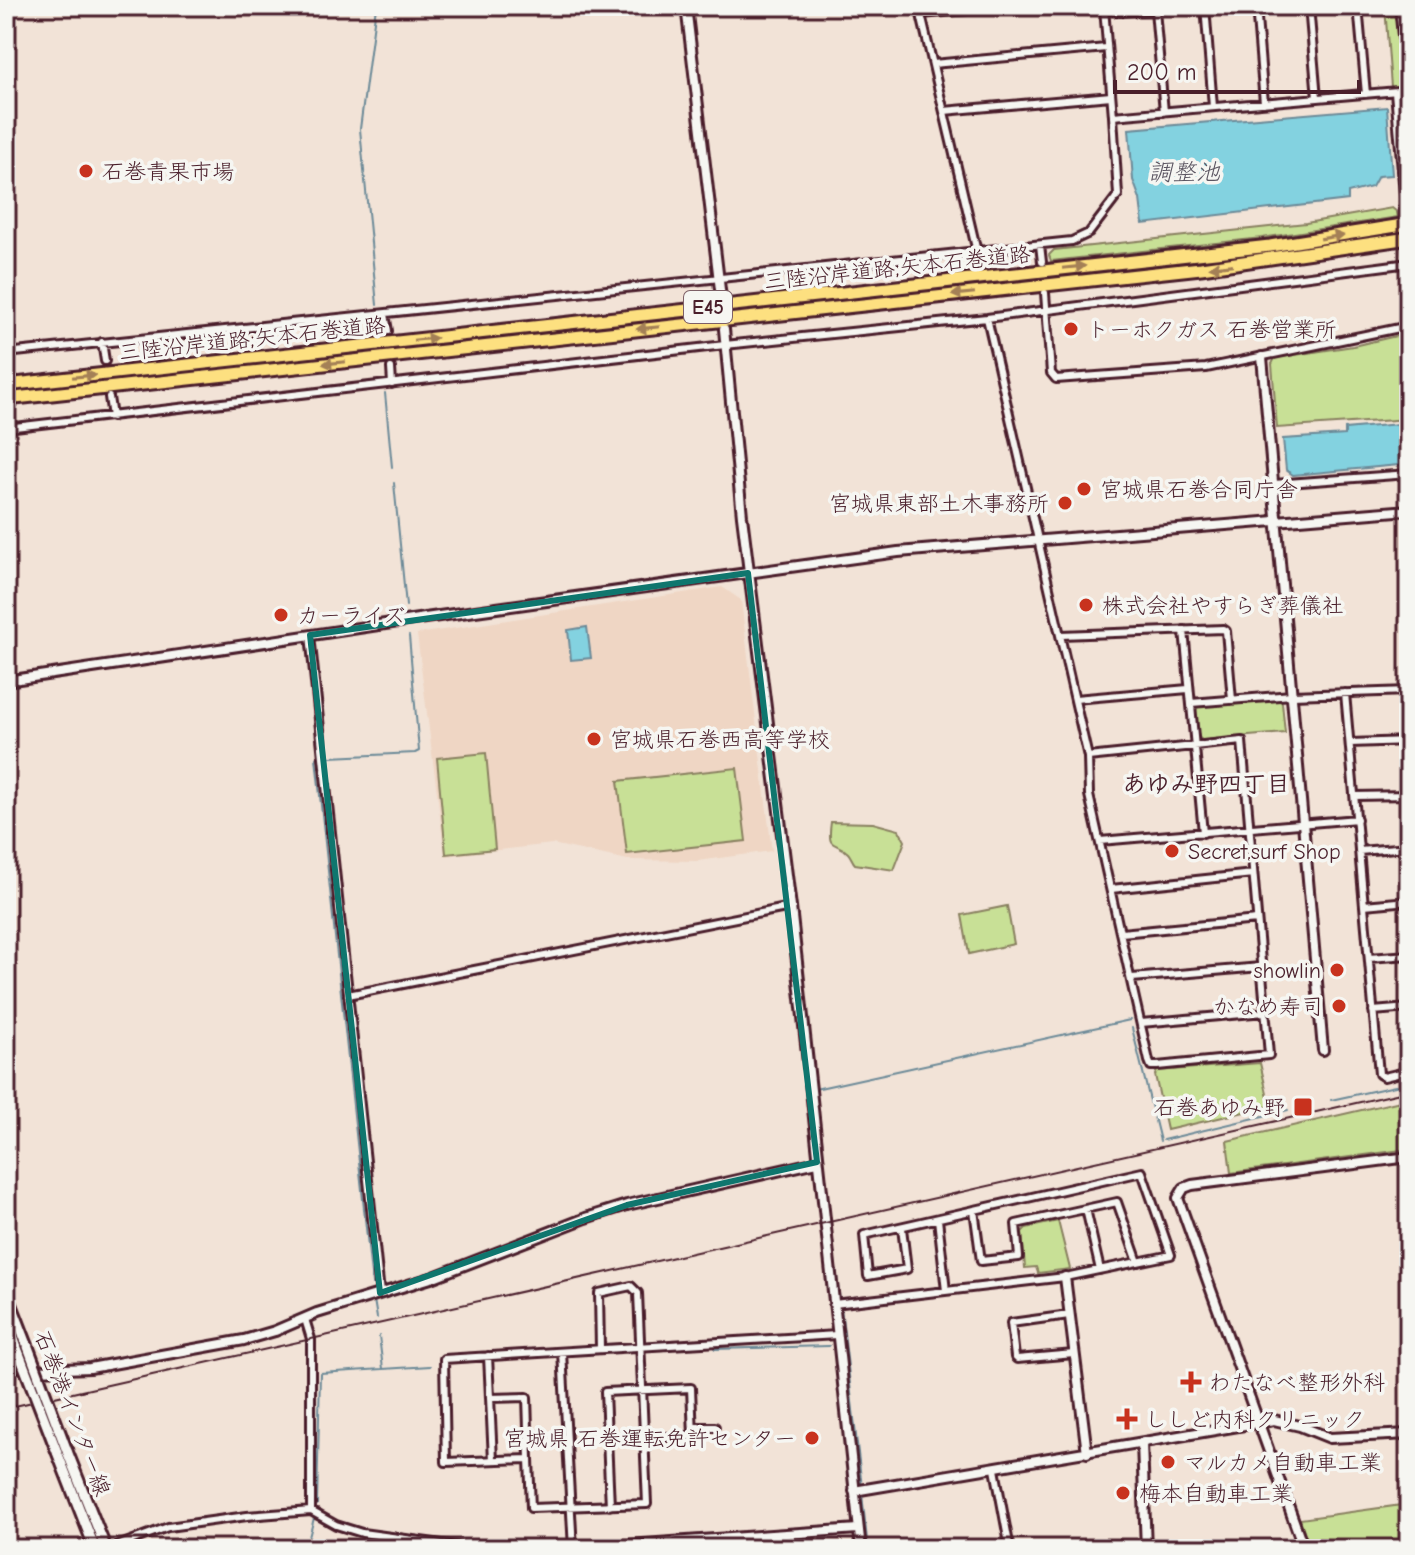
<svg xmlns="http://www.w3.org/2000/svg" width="1415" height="1555" viewBox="0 0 1415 1555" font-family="'Comic Neue','Klee One',sans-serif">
	<rect width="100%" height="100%" fill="#f2e3d7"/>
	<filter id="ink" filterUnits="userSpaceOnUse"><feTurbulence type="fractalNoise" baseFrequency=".0125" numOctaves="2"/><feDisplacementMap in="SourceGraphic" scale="16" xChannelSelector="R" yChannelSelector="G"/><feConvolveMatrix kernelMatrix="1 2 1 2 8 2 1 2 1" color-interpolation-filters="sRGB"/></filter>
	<g filter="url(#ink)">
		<!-- built -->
		<path fill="#efd6c4" d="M722,587L741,600L772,851L697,861L628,860L552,844L445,856L417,634Z"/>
		<!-- green -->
		<path fill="#c8e096" stroke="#898060" stroke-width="2" d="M1385,6H1396L1402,87H1391Z
			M1392,208L1397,212L1398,217L1262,238L1051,261L1049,255L1054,250L1306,223Z
			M1409,333V419L1277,428L1272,364L1275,358L1353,346Z
			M1278,699L1282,703L1285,733L1202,740L1197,736L1195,712L1198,706Z
			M486,753L495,849L446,854L437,758Z
			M737,768L746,841L627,854L618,781Z
			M831,822L873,823L899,830L905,841L894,870L855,864C852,861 851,856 848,853C834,839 827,852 831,822Z
			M1007,906L1014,944L969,954L962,915Z
			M1260,1063L1270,1106L1167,1130L1155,1075L1157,1071Z
			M1409,1099V1149L1231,1173L1227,1141Z
			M1058,1221L1070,1269L1038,1273L1036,1267L1025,1268L1022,1232L1026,1228Z
			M1409,1504V1549H1310L1300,1519Z"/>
		<!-- water -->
		<path fill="#83d2e0" stroke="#6c8a98" stroke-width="2" d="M1387,107L1392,175L1378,176L1372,187L1348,193V200L1143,224L1140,199L1133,180L1129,129Z
			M1409,423V464L1293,475L1286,470L1283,439L1345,435V429Z
			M587,627L591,658L571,660L568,630Z"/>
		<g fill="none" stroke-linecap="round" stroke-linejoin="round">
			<!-- stream -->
			<path stroke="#6c8a98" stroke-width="2" d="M376,6L360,129L377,305
				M385,393L392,467
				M394,483L406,606
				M330,757L415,753L419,751L409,636
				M316,758L372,1284
				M1132,1028L1160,1141
				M815,1089L1130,1020
				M1331,1100L1409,1083
				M1163,1140L1288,1110
				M832,1234L840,1301
				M374,1300L377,1318
				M841,1307L862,1487
				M379,1336L383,1369
				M715,1349L829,1346
				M862,1494L868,1549
				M317,1505L320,1373L430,1366
				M306,1549L314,1518"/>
			<!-- minor-tunnel -->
			<path stroke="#d0bcb5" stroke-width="6" stroke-dasharray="6 3" stroke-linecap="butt" d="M388,331L391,368"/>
			<defs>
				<path id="minor" d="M919,6L977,252
					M1098,6L1120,12L1205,6
					M1205,6L1213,107
					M1256,6L1264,103
					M1309,6L1317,98
					M1358,6L1366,94
					M1399,6L1402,37L1409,38
					M1104,8L1113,116
					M1155,10L1164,112
					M921,14L1015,6
					M933,64L1106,48
					M1395,92L1406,216
					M944,111L1111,96
					M1040,245L1042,262
					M1407,247L1409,263
					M1045,293L1051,373L1056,379L1206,368L1409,326
					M385,314L388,331
					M987,318L1088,757L1089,795L1149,1061L1151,1066H1157L1269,1055L1242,741L1088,757
					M102,342L105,361
					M6,353L1072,241L1089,233L1118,195L1113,116L1409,90
					M391,368L392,384
					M109,397L112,417
					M6,428L725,345L987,318L1409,263
					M1274,484L1409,474
					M1184,630L1203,833
					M310,635L380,1293
					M1061,635L1223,629L1226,631L1232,700
					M1345,693L1379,1074L1384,1077L1409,1071
					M1075,699L1188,689
					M1191,703L1292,695L1409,691
					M1350,743L1409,741
					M1355,796L1409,795
					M1100,841L1357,819
					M1359,851L1409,847
					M1111,889L1253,874
					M1364,905L1409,901
					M1121,933L1257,920
					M1369,958L1409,955
					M1132,978L1261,967
					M348,995L791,907
					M1373,1011L1409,1008
					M1141,1023L1265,1012
					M1086,1209L1100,1270
					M974,1210L981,1261L1019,1257L1016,1224L1117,1202L1138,1262
					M938,1219L946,1291
					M834,1304L1065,1277L1171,1255L1142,1172L864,1235L868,1276L907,1269L902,1228
					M1069,1315L1011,1323L1015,1357L1017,1359L1074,1354
					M305,1319L311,1339V1511
					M600,1349L599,1293L631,1286L638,1293L647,1504L531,1508L529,1459L446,1462L444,1359C575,1351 706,1342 837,1335
					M562,1352L573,1549
					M488,1356L493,1460
					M490,1398L527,1397L529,1459
					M693,1427H715
					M995,1469L1010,1549
					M610,1506L605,1392L691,1388L693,1436L644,1438
					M117,1546L168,1527L247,1516L311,1511L336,1525L362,1533L479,1549"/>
				<path id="tertiary" d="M686,6L721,298
					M724,329L742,516L791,907L861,1549
					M1262,357L1323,1050
					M6,681L425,618L898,552L1409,510
					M1065,1277L1087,1453
					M6,1365L36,1370L90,1368L244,1340L275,1331L317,1313L431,1278L586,1218L627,1205L817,1162
					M1142,1443L1146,1549
					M854,1491L1274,1420L1300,1426L1330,1438L1409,1434
					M570,1549L858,1529
					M1304,1549L1178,1198L1184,1188L1192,1185L1409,1157"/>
				<path id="secondary" d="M6,1290L28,1347
					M6,1317L17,1348
					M67,1451L106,1549
					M57,1452L95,1549"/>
				<path id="motorway" d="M6,385L1270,246L1409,224
					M6,399L1201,268L1409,238"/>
			</defs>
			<!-- minor casing -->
			<use href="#minor" stroke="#4a1f2b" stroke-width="12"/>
			<!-- tertiary casing -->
			<use href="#tertiary" stroke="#4a1f2b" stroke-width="14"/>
			<!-- secondary casing -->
			<use href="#secondary" stroke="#4a1f2b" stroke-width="15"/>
			<!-- motorway casing -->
			<use href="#motorway" stroke="#4a1f2b" stroke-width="17"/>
			<!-- minor -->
			<use href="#minor" stroke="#f6f6f2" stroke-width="6"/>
			<!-- tertiary -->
			<use href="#tertiary" stroke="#f6f6f2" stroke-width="8"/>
			<!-- secondary -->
			<use href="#secondary" stroke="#f6f6f2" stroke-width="9"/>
			<!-- motorway -->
			<use href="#motorway" stroke="#fde080" stroke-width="11"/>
			<!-- rail -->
			<path stroke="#4a1f2b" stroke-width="2" d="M6,1408L1409,1091"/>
			<defs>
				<path id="secondary-bridge" d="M28,1347L67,1451
					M17,1348L57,1452"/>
			</defs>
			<!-- secondary-bridge casing -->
			<use href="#secondary-bridge" stroke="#4a1f2b" stroke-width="15" stroke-linecap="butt"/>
			<!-- secondary-bridge -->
			<use href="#secondary-bridge" stroke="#f6f6f2" stroke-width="9"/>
		</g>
		<!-- one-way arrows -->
		<defs><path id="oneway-solid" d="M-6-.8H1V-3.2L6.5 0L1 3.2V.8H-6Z" transform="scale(2)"/></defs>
		<g fill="#a48056">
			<use href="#oneway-solid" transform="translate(1332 237) rotate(-9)"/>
			<use href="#oneway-solid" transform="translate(1221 266) rotate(173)"/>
			<use href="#oneway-solid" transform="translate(1074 267) rotate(-6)"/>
			<use href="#oneway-solid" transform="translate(963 294) rotate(174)"/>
			<use href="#oneway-solid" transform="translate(648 328) rotate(174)"/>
			<use href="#oneway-solid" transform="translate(425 339) rotate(-6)"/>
			<use href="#oneway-solid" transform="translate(334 363) rotate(174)"/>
			<use href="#oneway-solid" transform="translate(84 376) rotate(-6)"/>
		</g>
	</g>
	<!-- marked area -->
	<path fill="none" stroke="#0f766e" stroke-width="6" stroke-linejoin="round" d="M748,573L817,1162L627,1205L380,1293L310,635Z"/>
	<!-- markers -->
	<g fill="#c8321e" stroke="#f6f6f2" stroke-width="3">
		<circle cx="86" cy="171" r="8"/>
		<circle cx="1071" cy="329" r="8"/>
		<circle cx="1084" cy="489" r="8"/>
		<circle cx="1065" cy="503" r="8"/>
		<circle cx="1086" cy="605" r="8"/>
		<circle cx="281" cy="615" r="8"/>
		<circle cx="594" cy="739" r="8"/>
		<circle cx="1172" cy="851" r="8"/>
		<circle cx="1337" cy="970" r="8"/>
		<circle cx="1339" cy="1006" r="8"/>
		<rect x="1293" y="1097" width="20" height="20" rx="4"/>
		<path d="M1187 1370h8v8h8v8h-8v8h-8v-8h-8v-8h8z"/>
		<path d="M1123 1407h8v8h8v8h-8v8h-8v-8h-8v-8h8z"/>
		<circle cx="812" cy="1438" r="8"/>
		<circle cx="1168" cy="1462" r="8"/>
		<circle cx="1123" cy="1493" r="8"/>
	</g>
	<g text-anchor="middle" stroke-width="7" stroke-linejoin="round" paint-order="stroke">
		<!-- shield labels -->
		<rect fill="#f6f6f2" stroke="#7e6067" stroke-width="2" x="684" y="291" width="48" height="32" rx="6"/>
		<g font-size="20" font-weight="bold" fill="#4a1f2b">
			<text x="708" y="314">E45</text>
		</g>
		<!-- poi labels -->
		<g font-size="22" fill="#4a1f2b" stroke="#f6f6f2" text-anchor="start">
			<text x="102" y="179">石巻青果市場</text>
			<text x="1087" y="337">トーホクガス 石巻営業所</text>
			<text x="1100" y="497">宮城県石巻合同庁舎</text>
			<text x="1049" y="511" text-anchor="end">宮城県東部土木事務所</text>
			<text x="1102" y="613">株式会社やすらぎ葬儀社</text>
			<text x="297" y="623">カーライズ</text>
			<text x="610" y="747">宮城県石巻西高等学校</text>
			<text x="1188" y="859">Secret.surf Shop</text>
			<text x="1321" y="978" text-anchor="end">showlin</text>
			<text x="1323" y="1014" text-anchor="end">かなめ寿司</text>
			<text x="1285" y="1115" text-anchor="end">石巻あゆみ野</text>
			<text x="1209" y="1390">わたなべ整形外科</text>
			<text x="1145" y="1427">ししど内科クリニック</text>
			<text x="796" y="1446" text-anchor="end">宮城県 石巻運転免許センター</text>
			<text x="1184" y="1470">マルカメ自動車工業</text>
			<text x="1139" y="1501">梅本自動車工業</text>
		</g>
		<!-- street labels -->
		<g font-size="22" fill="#4a1f2b" stroke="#f6f6f2">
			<text transform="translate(897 267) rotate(-6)" y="8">三陸沿岸道路;矢本石巻道路</text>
			<text transform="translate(252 338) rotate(-6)" y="8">三陸沿岸道路;矢本石巻道路</text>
			<text transform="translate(73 1413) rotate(69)" y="8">石巻港インター線</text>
		</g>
		<!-- water labels -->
		<g font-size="24" font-style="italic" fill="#5b5561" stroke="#f6f6f2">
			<text x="1184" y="180">調整池</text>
		</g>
		<!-- neighbourhood labels -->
		<g font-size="24" font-weight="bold" fill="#4a1f2b" stroke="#f6f6f2">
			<text x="1206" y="792">あゆみ野四丁目</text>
		</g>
	</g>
	<!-- margin -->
	<rect width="1415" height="1555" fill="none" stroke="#f6f6f2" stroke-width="32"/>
	<rect x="16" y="16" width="1383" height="1523" fill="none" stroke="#4a1f2b" stroke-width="3" filter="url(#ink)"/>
	<!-- scale -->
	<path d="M1115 80v12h244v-12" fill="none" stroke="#4a1f2b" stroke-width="4"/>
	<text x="1127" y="80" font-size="24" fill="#4a1f2b" stroke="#f6f6f2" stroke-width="6" paint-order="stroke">200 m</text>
</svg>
